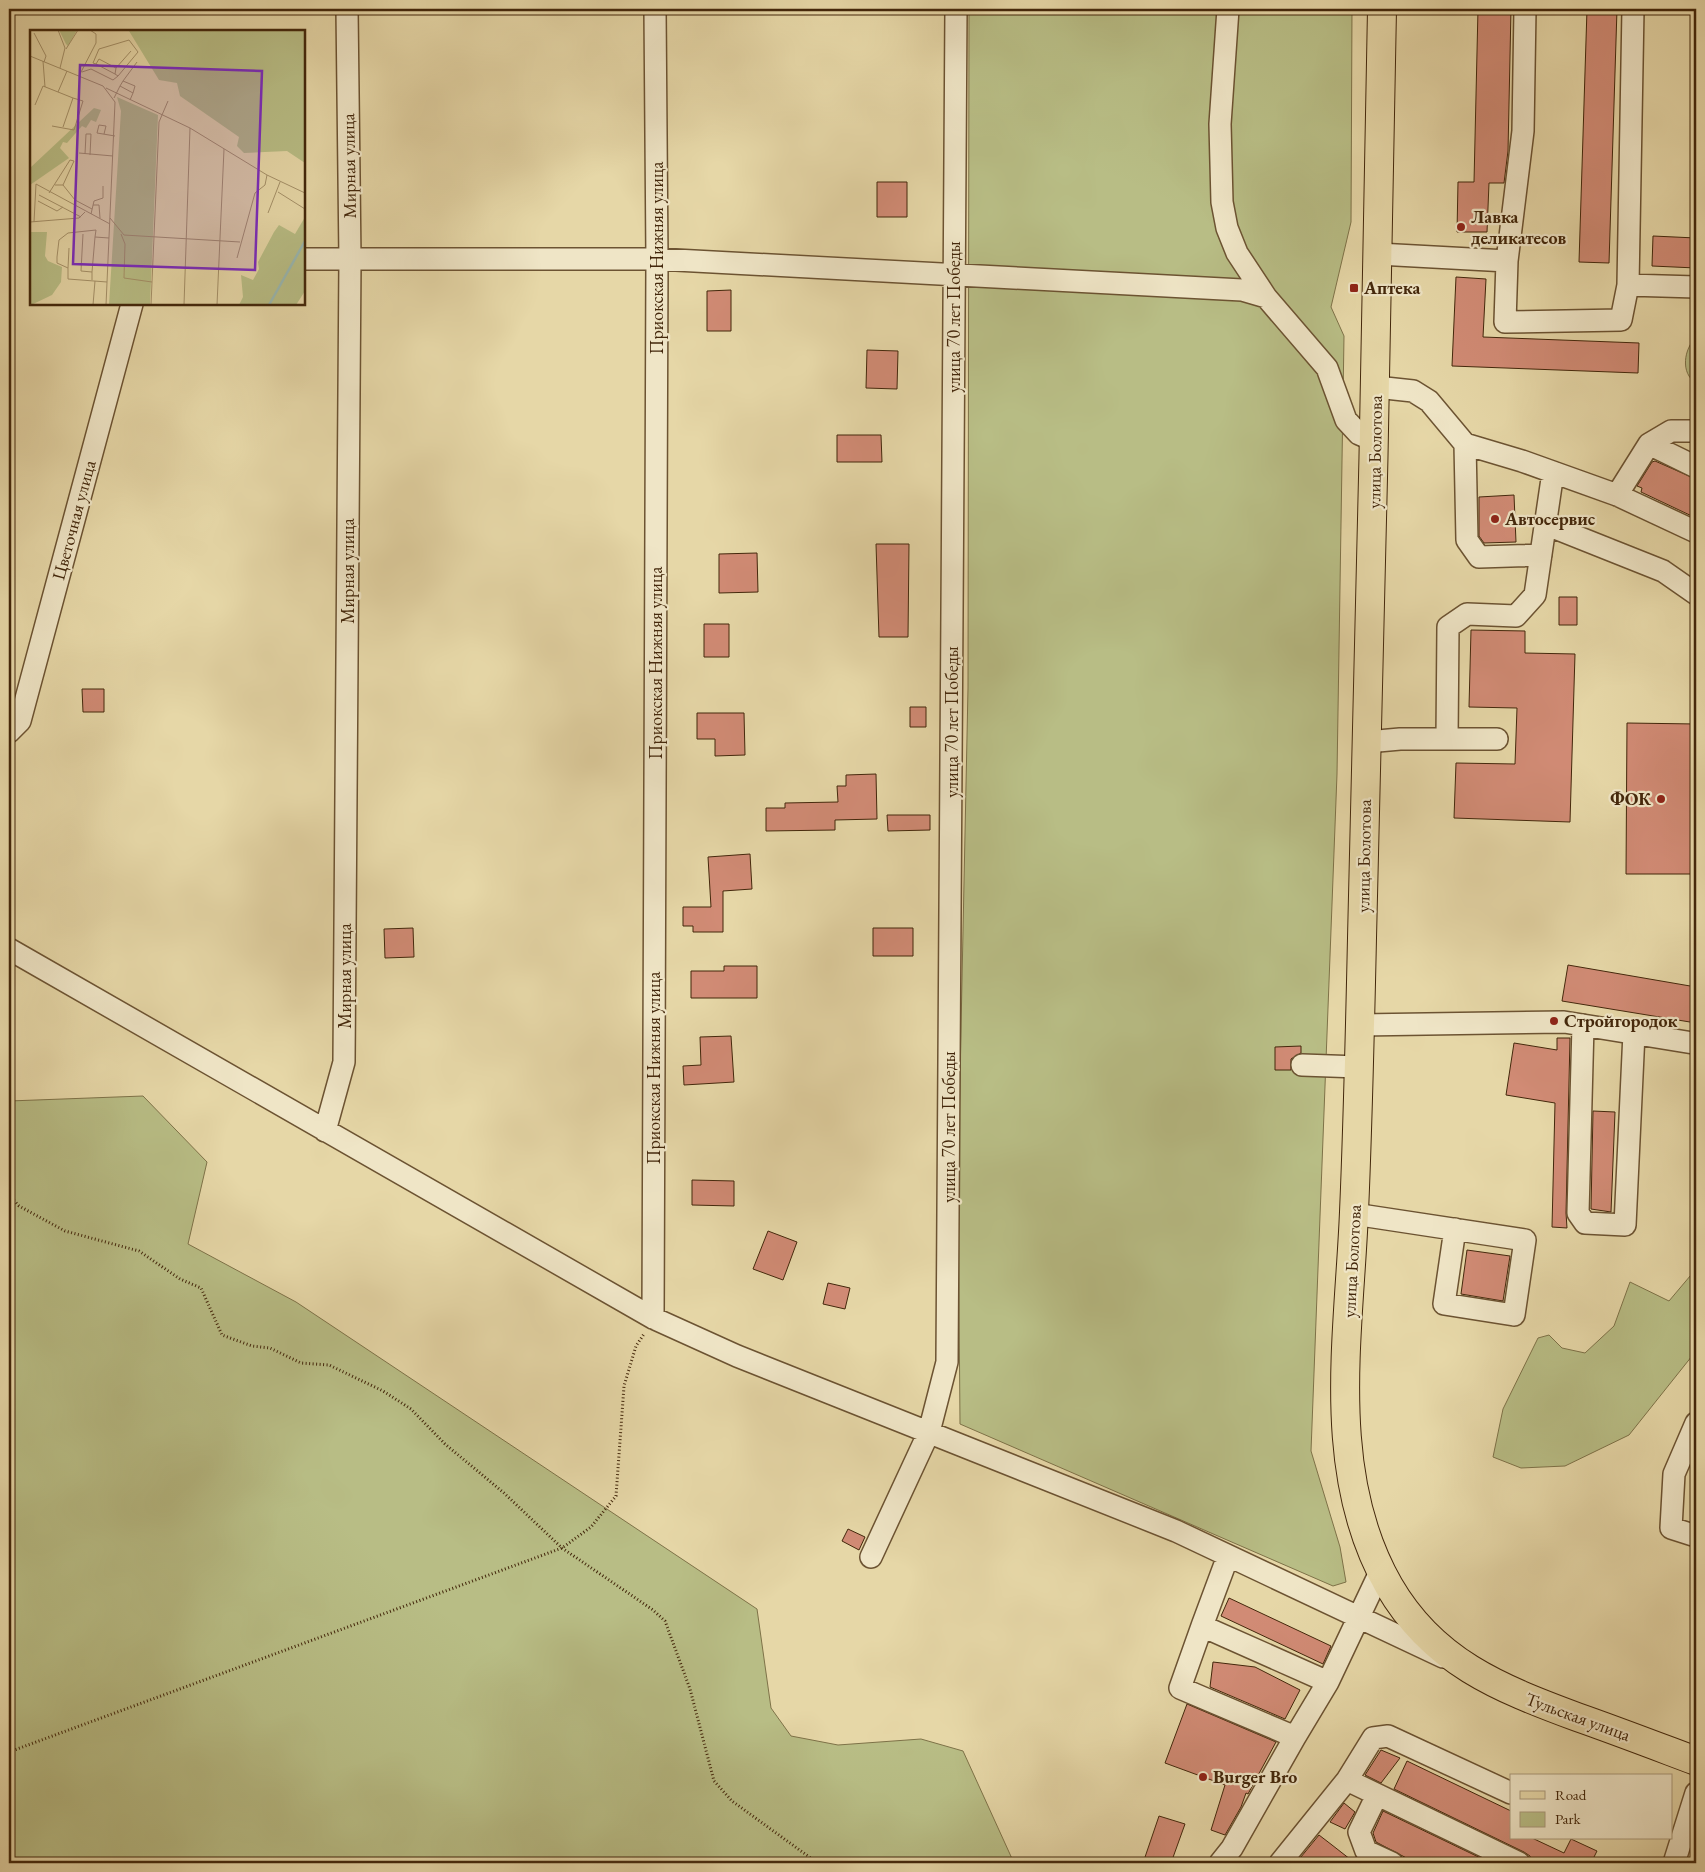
<svg xmlns="http://www.w3.org/2000/svg" width="1705" height="1872" viewBox="0 0 1705 1872" font-family="'EB Garamond',serif">
	<rect width="100%" height="100%" fill="#e6d7a7"/>
	<filter id="stains"><feTurbulence type="fractalNoise" baseFrequency=".004" numOctaves="4"/><feColorMatrix values="0 0 0 0 .2 0 0 0 0 .09 0 0 0 0 .02 0 0 0 .5 -.17"/></filter>
	<radialGradient id="worn" r=".72"><stop offset=".6" stop-color="#630" stop-opacity="0"/><stop offset="1" stop-color="#630" stop-opacity=".3"/></radialGradient>
	<!-- green -->
	<path fill="#b8bd85" stroke="#7e7248" d="M969,9H1352L1351,222L1331,307L1344,336L1337,774L1311,1451L1340,1547L1346,1582L1333,1586L960,1424L958,1176L968,688Z
		M1696,337V383C1680,373 1684,349 1696,337Z
		M143,1096L207,1162L188,1244L296,1302L757,1609L771,1708L791,1736L838,1745L921,1739L963,1751L1014,1863H9V1101Z
		M1696,1269V1351L1629,1435L1565,1466L1521,1468L1493,1457L1503,1409L1538,1338L1549,1335L1562,1348L1585,1353L1614,1326L1630,1282L1669,1301Z"/>
	<!-- building -->
	<path fill="#d18b75" stroke="#43270b" d="M1478,9H1511L1508,151L1504,183H1489L1487,232H1457L1458,182H1474Z
		M1587,9H1617L1609,263L1579,262Z
		M877,182H907V217H877Z
		M1653,236L1696,238V268L1652,266Z
		M1456,277L1486,279L1483,337L1639,343L1638,373L1452,366Z
		M731,290V331H707V291Z
		M867,350L898,351L897,389L866,388Z
		M837,435H881L882,462H837Z
		M1655,461L1696,479V518L1641,492L1642,488L1637,486L1652,462Z
		M1514,495L1516,542L1484,543L1479,536V497Z
		M876,544H909L908,637H879Z
		M757,553L758,592L719,593V554Z
		M1559,597H1577V625H1559Z
		M704,624H729V657H704Z
		M1471,630L1525,631V653L1575,654L1570,822L1454,818L1456,763L1515,764L1517,708L1469,707Z
		M82,689H104V712H83Z
		M910,707H926V727H910Z
		M697,713H744L745,755L715,756V739H697Z
		M1627,723L1696,724V874H1626Z
		M876,774L877,819L835,820V830L766,831V808H785V803L838,802L837,786H846V775Z
		M887,815H930V830L888,831Z
		M750,854L752,889L723,891V932H693V926H683V907H711L708,857Z
		M413,928L414,957L385,958L384,929Z
		M873,928H913V956H873Z
		M1568,965L1696,987V1023L1562,1001Z
		M724,966H757V998H691V971H724Z
		M731,1036L734,1082L684,1085L683,1066L701,1065L700,1037Z
		M1557,1038H1570L1566,1213L1567,1228L1552,1227L1555,1103L1506,1095L1514,1043L1557,1050Z
		M1301,1046V1053L1291,1059V1070H1275V1047Z
		M1593,1111L1615,1112L1611,1212L1591,1209Z
		M692,1180L734,1181V1206L692,1205Z
		M768,1231L797,1242L783,1280L753,1269Z
		M1467,1250L1510,1256L1503,1301L1461,1294Z
		M828,1283L850,1288L845,1309L823,1304Z
		M848,1529L865,1537L859,1550L842,1541Z
		M1229,1598L1331,1646L1323,1664L1221,1616Z
		M1213,1662L1255,1667L1300,1690L1285,1719L1210,1687Z
		M1187,1704L1276,1742L1248,1794L1246,1793L1241,1807L1225,1835L1211,1830L1225,1785L1165,1763Z
		M1381,1750L1400,1758L1381,1783L1365,1775Z
		M1407,1761L1511,1811V1838H1532L1564,1853L1571,1839L1597,1851L1591,1863H1531L1530,1856L1524,1852L1394,1789Z
		M1344,1803L1355,1812L1345,1829L1330,1822Z
		M1383,1811L1491,1863H1416L1376,1842L1373,1833Z
		M1159,1816L1185,1824L1171,1863H1143Z
		M1319,1835L1332,1845L1355,1863H1296Z"/>
	<g fill="none" stroke-linecap="round" stroke-linejoin="round">
		<defs>
			<path id="minor" d="M1228,9L1220,124L1222,202L1227,228L1237,253L1266,297
				M1378,254L1507,261L1505,322L1621,320L1628,285L1696,287
				M304,259H657L1242,290L1266,297L1327,368L1346,420L1359,434L1375,441
				M1507,261L1523,131L1525,9
				M1628,285L1633,9
				M1376,387L1413,391L1429,401L1465,444L1522,461L1617,495L1696,532
				M1465,444L1467,540L1479,557L1541,555
				M1649,444L1696,467
				M1617,495L1649,444L1671,431H1696
				M1545,524L1663,571L1696,594
				M9,732L20,721L132,304
				M1447,738L1448,627L1467,614L1516,616L1535,595L1553,472
				M1367,742L1400,739H1497
				M9,949L653,1318L737,1356L1176,1531L1443,1657
				M1360,1025L1564,1022L1693,1043
				M1583,1025L1578,1213L1585,1223L1625,1225L1634,1033
				M1302,1065L1359,1067
				M325,1131L344,1062L350,259L347,9
				M1354,1214L1525,1240L1514,1315L1444,1304L1455,1229
				M653,1318L657,259L655,9
				M1696,1423L1674,1474L1671,1528L1696,1536
				M1228,1556L1202,1626L1328,1682L1381,1570
				M871,1557L929,1432L947,1362L956,9
				M1202,1626L1180,1688L1295,1737L1328,1682
				M1347,1780L1373,1738L1388,1736L1511,1793
				M1377,1795L1359,1832L1366,1851L1392,1863
				M1220,1863L1232,1848L1295,1737
				M1280,1863L1347,1780L1519,1863
				M1674,1863L1696,1793"/>
			<path id="major" d="M1382,9C1377,319 1370,628 1362,938C1360,1029 1358,1121 1354,1212C1349,1335 1324,1473 1389,1586C1433,1662 1499,1688 1577,1717C1617,1731 1656,1746 1696,1761"/>
		</defs>
		<!-- minor casing -->
		<use href="#minor" stroke="#6c5332" stroke-width="24"/>
		<!-- major casing -->
		<use href="#major" stroke="#43270b" stroke-width="30"/>
		<!-- path -->
		<path stroke="#43270b" stroke-width="3" stroke-dasharray="1 2.5" stroke-linecap="butt" d="M9,1195L19,1206L65,1231L139,1251L180,1279L201,1288L222,1335L252,1346L270,1348L301,1363L329,1365L383,1391L411,1409L445,1444L504,1493L562,1548L653,1610L665,1621L690,1689L714,1781L732,1801L812,1859L821,1863
			M9,1752L562,1548L591,1527L616,1496L624,1386L636,1346L644,1334"/>
		<!-- minor -->
		<use href="#minor" stroke="#efe5c6" stroke-width="21"/>
		<!-- major -->
		<use href="#major" stroke="#e6d7a7" stroke-width="28"/>
	</g>
	<!-- markers -->
	<g fill="#8f2418" stroke="#efe5c6" stroke-width="2">
		<circle cx="1461" cy="227" r="5"/>
		<rect x="1349" y="283" width="10" height="10" rx="2.5"/>
		<circle cx="1495" cy="519" r="5"/>
		<circle cx="1661" cy="799" r="5"/>
		<circle cx="1554" cy="1021" r="5"/>
		<circle cx="1203" cy="1777" r="5"/>
	</g>
	<g text-anchor="middle" stroke-width="4.5" stroke-linejoin="round" paint-order="stroke">
		<!-- street labels -->
		<g font-size="18" fill="#43270b" stroke="#efe5c6">
			<text transform="translate(349 166) rotate(-91)" y="6">Мирная улица</text>
			<text transform="translate(657 258) rotate(-90)" y="6">Приокская Нижняя улица</text>
			<text transform="translate(954 317) rotate(-90)" y="6">улица 70 лет Победы</text>
			<text transform="translate(1375 452) rotate(-89)" y="6">улица Болотова</text>
			<text transform="translate(74 520) rotate(-75)" y="6">Цветочная улица</text>
			<text transform="translate(348 571) rotate(-90)" y="6">Мирная улица</text>
			<text transform="translate(656 663) rotate(-90)" y="6">Приокская Нижняя улица</text>
			<text transform="translate(952 722) rotate(-90)" y="6">улица 70 лет Победы</text>
			<text transform="translate(1364 856) rotate(-89)" y="6">улица Болотова</text>
			<text transform="translate(345 976) rotate(-90)" y="6">Мирная улица</text>
			<text transform="translate(654 1068) rotate(-90)" y="6">Приокская Нижняя улица</text>
			<text transform="translate(949 1127) rotate(-90)" y="6">улица 70 лет Победы</text>
			<text transform="translate(1352 1261) rotate(-87)" y="6">улица Болотова</text>
			<text transform="translate(1578 1717) rotate(20)" y="6">Тульская улица</text>
		</g>
		<!-- poi labels -->
		<g font-size="18" font-weight="bold" fill="#43270b" stroke="#efe5c6" text-anchor="start">
			<text x="1471" y="223">Лавка<tspan x="1471" dy="21">деликатесов</tspan></text>
			<text x="1364" y="294">Аптека</text>
			<text x="1505" y="525">Автосервис</text>
			<text x="1651" y="805" text-anchor="end">ФОК</text>
			<text x="1564" y="1027">Стройгородок</text>
			<text x="1213" y="1783">Burger Bro</text>
		</g>
	</g>
	<!-- overview -->
	<g transform="translate(30 30)">
		<rect width="275" height="275" fill="#e6d7a7"/>
		<path d="M29,0H47L38,16L36,14ZM90,0H275V133L257,121L214,123L207,116L209,107L150,66L147,53L129,50L99,1ZM87,67L128,85L120,275H79L91,81ZM64,78L71,80L66,92L61,90L56,98L52,96L37,113L33,112L30,118L39,128L0,155V138ZM275,187V261L266,275H209L213,267L211,245L223,250L229,239L228,232L244,202L249,195L265,204ZM0,202H17L15,226L18,231L32,237L31,252L22,265L1,275Z" fill="#b8bd85"/>
		<path fill="none" stroke="#99b8b1" stroke-width="2.5" d="M239,275L275,211"/>
		<path fill="none" stroke="#a59169" stroke-width="1" d="M28,0L35,18L30,38M4,3L16,26L14,32M36,19L48,0M0,26L73,56L85,72L76,275M13,31L15,57M66,34L63,33L69,19L99,10L108,22L88,46L85,44L66,34L69,29L86,38L85,44M86,38L101,21M52,42L61,39L83,50L88,46M49,46L66,13V4L60,0M93,51L107,32M90,56L93,51L105,56L103,63M76,58L160,98L237,145L275,163M84,68L90,56L103,63L100,70M5,75L13,56L28,62M22,96L44,100L53,71L43,68M33,97L43,68L28,62L37,41M74,104L76,96L69,95L67,103L85,106M49,123L83,126M55,124L56,104H61L60,125M33,155L45,170L62,179M248,162L275,179M19,163L40,130L44,131L33,155H25M9,165L51,187M8,171L27,181L33,177M63,175H69L70,188M238,183L250,152M61,184L64,171L73,168V156M80,188L94,205L210,212M0,192L49,188L55,182M4,192L6,154L80,194M53,204L51,241L62,242V250M91,204L95,214L94,248L122,252M207,228L225,163L235,155L237,145M38,238L39,218M62,242L65,207M77,252L38,249V238L27,233V227L29,210L38,203L66,200L65,207L79,208M63,275L65,251M121,275L129,92L138,71M154,275L160,98M187,275L194,119"/>
		<path fill="#7b2cbf" fill-opacity="0.15" stroke="#7b2cbf" stroke-width="2.5" d="M50,35L232,41L225,240L43,234Z"/>
		<rect width="275" height="275" fill="none" stroke="#43270b" stroke-width="2.5"/>
	</g>
	<!-- margin -->
	<rect width="1705" height="1872" fill="none" stroke="#e6d7a7" stroke-width="30"/>
	<rect x="10" y="10" width="1685" height="1852" fill="none" stroke="#43270b" stroke-width="2.5"/>
	<rect x="15" y="15" width="1675" height="1842" fill="none" stroke="#43270b"/>
	<!-- legend -->
	<rect x="1510" y="1774" width="162" height="65" fill="#efe5c6" stroke="#aa997b"/>
	<rect x="1520" y="1791" width="25" height="8" fill="#e6d7a7" stroke="#aa997b"/>
	<text x="1555" y="1800" font-size="15" fill="#43270b">Road</text>
	<rect x="1520" y="1812" width="25" height="15" fill="#b8bd85" stroke="#aa997b"/>
	<text x="1555" y="1824" font-size="15" fill="#43270b">Park</text>
	<rect width="100%" height="100%" filter="url(#stains)"/>
	<rect width="100%" height="100%" fill="url(#worn)"/>
</svg>
